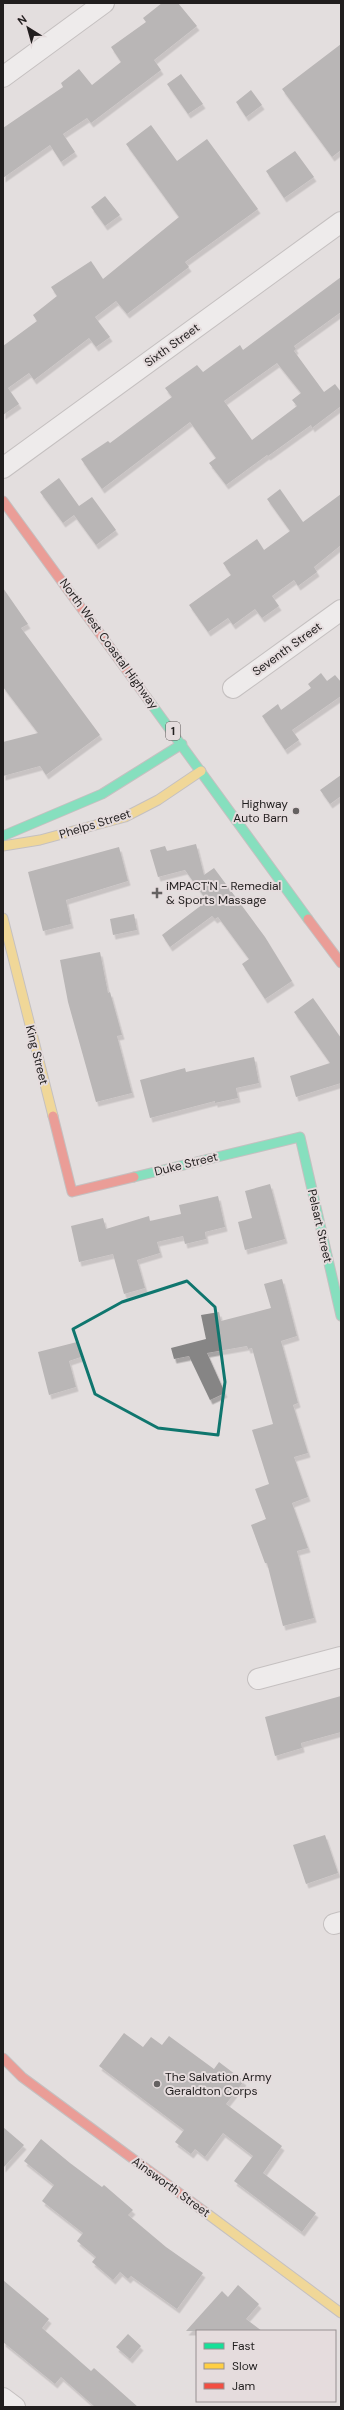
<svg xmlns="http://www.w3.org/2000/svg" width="344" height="2410" viewBox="0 0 344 2410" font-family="'DM Sans',sans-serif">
	<defs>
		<filter id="shadow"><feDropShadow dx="2.5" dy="4.5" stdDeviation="0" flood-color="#0004"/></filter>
	</defs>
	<rect width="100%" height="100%" fill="#e3dede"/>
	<!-- building -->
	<path fill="#868585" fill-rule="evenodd" filter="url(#shadow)" d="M162,3H178L197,26L154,60L161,70L91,123L87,118L63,134L75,152L61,162L50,145L3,178V128L63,87L61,83L79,69L92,85L121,62L111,47L146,22L143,18Z
		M341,44V150L332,157L282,89Z
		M181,74L203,104L188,114L167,84Z
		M251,90L262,105L246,117L236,102Z
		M151,125L177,161L207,139L258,209L185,262L189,267L127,314L116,301L95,317L110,337L96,347L89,338L34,380L29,373L8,388L19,404L3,415V346L37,321L33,315L57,296L51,287L91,261L103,279L179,217L126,144Z
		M295,151L314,177L284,198L266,171Z
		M105,196L120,215L105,226L91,207Z
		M341,277V312L294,346L296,349L294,351L324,392L335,384L341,392V406L312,428L311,425L268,456L267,455L226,485L209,463L216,458L190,422L102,489L81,459L108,441L110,443L172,397L165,388L197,365L203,372L240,345L243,350ZM277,363L301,393L292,400L297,406L252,440L224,401Z
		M59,478L79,506L92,497L116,530L96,545L74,515L63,523L40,492Z
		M280,489L303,522L341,494V545L314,567L317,572L298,586L294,580L272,596L279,606L262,618L255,609L233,625L228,618L208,632L189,605L231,575L223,563L257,539L264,550L290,531L267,499Z
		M3,588L28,624L21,628L100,735L46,775L40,766L3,776V742L38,733L3,687Z
		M321,673L327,681L335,675L341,682V696L292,730L299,740L285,750L262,716L278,704L281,710L311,688L308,684Z
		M341,775V796L330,804L320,790Z
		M196,844L204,875L214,868L265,937L292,981L265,999L242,964L249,959L218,917L215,919L212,916L170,947L162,935L207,901L185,870L158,877L150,850L165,846L167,851Z
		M119,847L128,881L66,900L71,924L43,931L28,872Z
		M134,914L137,930L113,935L110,919Z
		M100,952L108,993L110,992L122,1035L117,1036L132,1093L96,1102L68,1002L60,960Z
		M313,998L341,1038V1083L296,1097L290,1076L330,1063L294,1012Z
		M254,1057L259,1083L236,1088L238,1098L215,1103V1101L150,1118L140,1080L185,1068L186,1072Z
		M270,1184L285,1239L245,1250L238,1222L252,1218L245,1191Z
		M218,1196L225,1227L205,1232L206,1239L185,1244L183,1236L157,1242L160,1253L137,1260L145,1288L124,1294L113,1254L79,1262L71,1226L103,1218L106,1229L149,1216L150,1221L181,1214L179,1205Z
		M282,1279L297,1336L281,1341L298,1403L293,1405L308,1453L294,1457L308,1497L292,1503L308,1548L297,1551L314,1618L283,1626L267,1563H265L251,1525L266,1519L255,1489L269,1484L252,1430L273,1424L252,1348L248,1349L247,1346L207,1353L225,1393L210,1400L189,1356L174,1359L171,1348L206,1339L201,1315L219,1312L221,1321L271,1308L264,1284Z
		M77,1342L81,1357L69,1361L76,1387L49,1395L38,1352Z
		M341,1696V1732L301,1743L302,1748L275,1756L265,1717Z
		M325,1835L338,1873L306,1884L293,1845Z
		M124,2033L143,2047L151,2037L162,2045L169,2036L214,2069L219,2062L244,2081L226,2104L282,2146L263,2173L316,2213L302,2232L234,2181L253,2156L223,2133L205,2157L195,2149L191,2154L175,2142L184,2130L99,2066Z
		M3,2127L24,2145L3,2168Z
		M41,2139L70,2163L102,2187L104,2185L133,2210L128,2215L166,2247L203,2273L177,2309L131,2276L128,2279L120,2272L113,2280L92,2262L96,2257L77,2241L83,2233L42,2201L54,2185L24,2161Z
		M3,2280L49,2319L42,2328L91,2371L94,2368L138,2407H95L61,2377L55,2384L3,2342Z
		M238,2285L259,2304L246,2319L262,2331H186L222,2291L228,2297Z
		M128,2334L141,2346L130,2359L116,2347Z"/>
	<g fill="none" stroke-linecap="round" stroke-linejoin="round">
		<defs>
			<path id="street" d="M3,77L104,3
				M3,468L341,222
				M233,688L341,610
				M258,1679L341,1657
				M334,1924L341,1922
				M3,2398L15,2407"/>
			<path id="fast" d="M147,698L308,919
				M3,836L102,794L182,744
				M134,1177L300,1137L341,1316"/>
			<path id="slow" d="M3,846L40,840L125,817L158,800L201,771
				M3,918L53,1116
				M205,2212L341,2313"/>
			<path id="jam" d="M3,501L147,698
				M308,919L341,963
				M53,1116L72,1192L134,1177
				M3,2058L22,2077L205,2212"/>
		</defs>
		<!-- street casing -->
		<use href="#street" stroke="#9f9c9c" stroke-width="22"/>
		<!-- fast casing -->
		<use href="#fast" stroke="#9f9c9c" stroke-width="11"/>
		<!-- slow casing -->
		<use href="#slow" stroke="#9f9c9c" stroke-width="11"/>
		<!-- jam casing -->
		<use href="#jam" stroke="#9f9c9c" stroke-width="11"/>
		<!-- street -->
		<use href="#street" stroke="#fbfafa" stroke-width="20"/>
		<!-- fast -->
		<use href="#fast" stroke="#16e098" stroke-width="9"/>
		<!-- slow -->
		<use href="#slow" stroke="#ffcf43" stroke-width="9"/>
		<!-- jam -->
		<use href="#jam" stroke="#f24e42" stroke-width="9"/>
	</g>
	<!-- marked area -->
	<path d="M0 0H344V2410H0ZM187,1281L215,1307L225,1382L218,1435L158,1428L95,1394L73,1329L122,1302Z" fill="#e3dede" fill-opacity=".55" fill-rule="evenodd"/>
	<path fill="none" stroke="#0f766e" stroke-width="3" stroke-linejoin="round" d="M187,1281L215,1307L225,1382L218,1435L158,1428L95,1394L73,1329L122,1302Z"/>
	<!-- markers -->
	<g fill="#656161" stroke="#e5dcdd" stroke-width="1.5">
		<circle cx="296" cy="811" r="4"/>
		<path d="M155 887h4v4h4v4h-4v4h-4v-4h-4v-4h4z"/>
		<circle cx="157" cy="2084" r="4"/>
	</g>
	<g text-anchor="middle" stroke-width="4" stroke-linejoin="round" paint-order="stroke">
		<!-- shield labels -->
		<rect fill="#e5dcdd" stroke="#5c5757" stroke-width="1" x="166" y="722" width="14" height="18" rx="3"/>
		<g font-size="11" font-weight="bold" fill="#211e1e">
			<text x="173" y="735">1</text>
		</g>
		<!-- street labels -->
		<g font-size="12" fill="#211e1e" stroke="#e5dcdd">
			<text transform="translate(172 345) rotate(-36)" y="4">Sixth Street</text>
			<text transform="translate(109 644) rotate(54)" y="4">North West Coastal Highway</text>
			<text transform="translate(287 649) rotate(-36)" y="4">Seventh Street</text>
			<text transform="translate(95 824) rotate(-17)" y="4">Phelps Street</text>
			<text transform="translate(37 1055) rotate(76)" y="4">King Street</text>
			<text transform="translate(186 1164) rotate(-14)" y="4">Duke Street</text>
			<text transform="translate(320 1226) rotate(77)" y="4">Pelsart Street</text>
			<text transform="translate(171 2187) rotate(36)" y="4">Ainsworth Street</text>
		</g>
		<!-- poi labels -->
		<g font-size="12" fill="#211e1e" stroke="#e5dcdd" text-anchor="start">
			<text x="288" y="808" text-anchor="end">Highway<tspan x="288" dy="14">Auto Barn</tspan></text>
			<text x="166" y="890">iMPACT'N - Remedial<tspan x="166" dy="14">&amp; Sports Massage</tspan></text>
			<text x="165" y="2081">The Salvation Army<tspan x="165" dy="14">Geraldton Corps</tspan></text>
		</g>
	</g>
	<!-- border -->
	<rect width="344" height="2410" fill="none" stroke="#211e1e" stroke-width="8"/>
	<!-- legend -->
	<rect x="196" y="2330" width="140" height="72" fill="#e5dcdd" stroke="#979091"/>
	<rect x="204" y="2343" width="20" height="6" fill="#16e098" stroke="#979091"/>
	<text x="232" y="2350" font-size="12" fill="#211e1e">Fast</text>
	<rect x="204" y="2363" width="20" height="6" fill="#ffcf43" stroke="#979091"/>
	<text x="232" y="2370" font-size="12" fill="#211e1e">Slow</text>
	<rect x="204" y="2383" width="20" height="6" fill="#f24e42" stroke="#979091"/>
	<text x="232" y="2390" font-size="12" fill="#211e1e">Jam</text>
	<!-- north arrow -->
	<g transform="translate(28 28) rotate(323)" stroke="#e5dcdd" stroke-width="3" paint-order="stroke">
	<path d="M0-3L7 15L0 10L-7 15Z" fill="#211e1e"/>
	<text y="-6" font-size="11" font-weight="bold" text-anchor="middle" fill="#211e1e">N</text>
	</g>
</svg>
